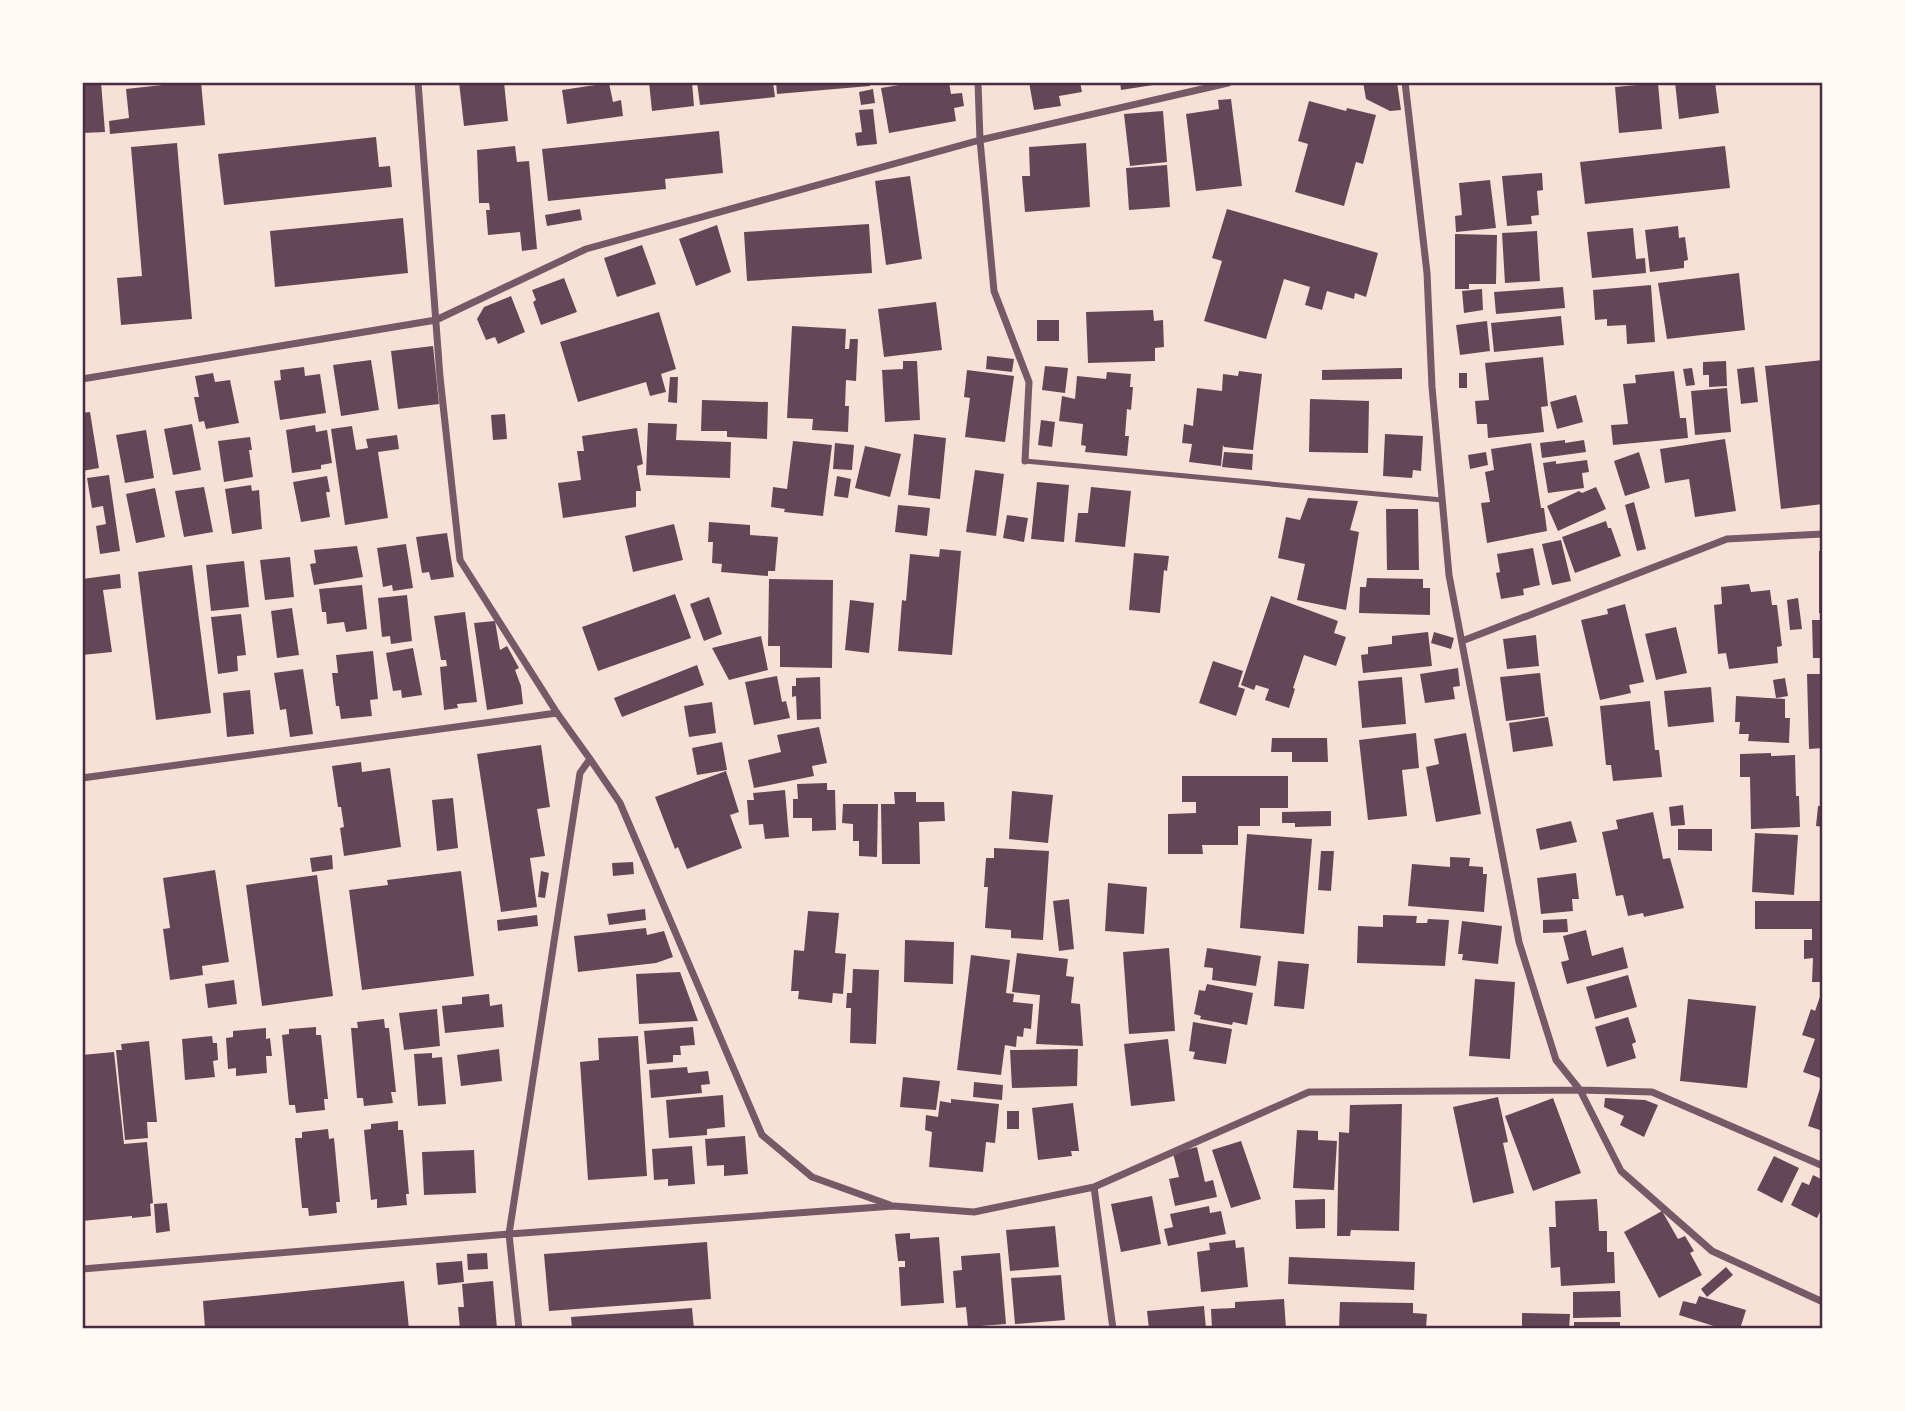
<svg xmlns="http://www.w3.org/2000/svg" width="1905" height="1411" viewBox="0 0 1905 1411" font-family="'Alegreya Sans',sans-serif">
	<rect width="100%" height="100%" fill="#f7e1d7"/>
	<!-- building -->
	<path fill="#644757" d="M82,82H101L105,132L82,133Z
		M190,82H201L205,125L110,134L109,121L129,118L126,89Z
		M459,82H504L508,121L464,126Z
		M649,82H692L694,106L652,111Z
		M697,82H773L775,97L700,105Z
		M776,82H870V86L777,94Z
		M917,82H949L951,94L962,93L964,106L954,108L956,121L889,133L881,88Z
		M1029,82H1080L1082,92L1059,96L1061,106L1034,110Z
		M1120,82H1152L1153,85L1121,90Z
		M1363,82H1397L1401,110L1390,111L1366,99Z
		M1675,82H1715L1719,113L1679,119Z
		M609,83L613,102L621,100L623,116L567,124L562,90Z
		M1658,83L1662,129L1619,133L1615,87Z
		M873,89L875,103L861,105L859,92Z
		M1231,99L1242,186L1196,191L1186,114L1219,109L1218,100Z
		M1309,101L1346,111L1347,108L1376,115L1363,164L1356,162L1344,206L1295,192L1308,144L1298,141Z
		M873,109L877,144L857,146L855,133L862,132L859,110Z
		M1163,111L1167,162L1130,166L1124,114Z
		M719,131L723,173L665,179L666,189L548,201L542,149Z
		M376,137L379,167L390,166L392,187L224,205L218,154Z
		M177,143L192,319L121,325L117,278L142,276L131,147Z
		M1086,143L1090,207L1025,212L1022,176H1030L1029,147Z
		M515,146L517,162L529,161L537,249L522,251L520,232L488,235L486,210H490L489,203H479L477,150Z
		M1725,146L1730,188L1585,204L1580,162Z
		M1167,165L1170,207L1129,210L1126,168Z
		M1542,173L1543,190L1537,191L1539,215L1531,216L1532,224L1507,226L1502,176Z
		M910,176L922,259L886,265L875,181Z
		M1490,180L1496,228L1456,232L1455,216L1462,215L1459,183Z
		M580,209L582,220L547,226L545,215Z
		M1227,209L1378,253L1366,297L1355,293L1354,299L1327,291L1322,310L1305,305L1310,287L1284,279L1266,339L1204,321L1222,261L1212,258Z
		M403,218L408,273L275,287L270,231Z
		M869,224L872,273L747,281L744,232Z
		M717,225L731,272L696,286L679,239Z
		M1678,226L1679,238L1685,237L1688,260L1684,261V268L1650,272L1645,230Z
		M1633,228L1636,259L1645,258L1646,273L1592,278L1587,232Z
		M1537,231L1540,281L1505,283L1502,233Z
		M1455,234L1497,235L1496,284H1469V289H1455Z
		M642,245L656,284L617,297L604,258Z
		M1739,273L1745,330L1667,339L1658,283Z
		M564,278L577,312L541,325L533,302L536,300L532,290Z
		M1651,285L1655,342L1627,344L1626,325L1607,326V319L1595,320L1593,290Z
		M1563,287L1565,308L1496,314L1494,292Z
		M1482,289L1483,310L1464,313L1462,291Z
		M511,296L525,332L498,344L495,337L486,340L477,319L484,307Z
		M936,302L942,350L884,357L878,309Z
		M1153,310L1154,321L1163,320L1164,347L1155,348V361L1088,363L1086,312Z
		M659,312L676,369L661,374L666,392L650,396L646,382L578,402L560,342Z
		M1561,316L1564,345L1494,352L1491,323Z
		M1037,320H1059V341H1037Z
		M1487,321L1490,351L1460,355L1456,325Z
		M792,326L846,329L845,349H849L850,339H858L856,381L846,380L845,406H849L848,432L812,430L813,419L787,418Z
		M433,346L439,404L398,409L391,351Z
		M987,356L1014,359L1012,372L986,369Z
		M1543,357L1548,406L1541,407L1544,432L1488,438L1487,424H1477L1475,401L1489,400L1485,363Z
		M371,360L379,410L341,416L333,365Z
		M1823,360V504L1781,509L1765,366Z
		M903,361H917L920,420L885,422L882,370L903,369Z
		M1726,361L1727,386L1709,387V375H1703V362Z
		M1045,366L1068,368L1065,393L1042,390Z
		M304,367L305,376L320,374L326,413L280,420L274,381L281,380L280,370Z
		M1754,367L1758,402L1741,404L1737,369Z
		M1402,368V379L1322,380V370Z
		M1692,368L1695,385L1686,386L1683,369Z
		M967,370L1014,376L1005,442L965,437L970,398L964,397Z
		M1239,371L1262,374L1253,450L1224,447L1223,445L1221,466L1189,462L1192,444L1182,443L1184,424L1193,426L1197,388L1222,391L1223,374L1238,376Z
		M1674,371L1680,418H1686L1688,438L1613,445L1611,425L1628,424L1623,384L1636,383L1635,375Z
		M1107,372L1131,374L1130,387H1133L1131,410L1127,409L1125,436H1129L1127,456L1085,452L1086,446L1081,445L1083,424L1059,421L1062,396L1075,399L1077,376L1106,379Z
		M213,373L215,382L230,380L239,423L206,429L204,421L199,422L194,397H199L195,376Z
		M1459,373H1467V388H1459Z
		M670,377H678L677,403L668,402Z
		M1727,388L1731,432L1695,435L1691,391Z
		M1576,395L1583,422L1557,429L1550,402Z
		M1310,399L1369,401L1368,453L1309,452Z
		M702,400L768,402L767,439L727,437V431H701Z
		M90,412L99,468L82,471V413Z
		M505,414L507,439L493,440L491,415Z
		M1041,420L1055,422L1052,447L1038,445Z
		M648,423L677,424L676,440L731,442L730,478L646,475Z
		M192,424L201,470L173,475L164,429Z
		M315,425L316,432L327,430L332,463L321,465V469L292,473L286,430Z
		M352,426L356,450L368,448L366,439L397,435L399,449L378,452L388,518L345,525L331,429Z
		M637,428L643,464L637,466L641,491H636V507L563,518L558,483L581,480L577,451H584L582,436Z
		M146,430L154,478L125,483L116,435Z
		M914,434L946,438L940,499L908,495Z
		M1385,434L1423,436L1421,471L1413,470L1412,478L1383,476Z
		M250,437L252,450H249L253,477L224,482L218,441Z
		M1725,439L1736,511L1695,517L1689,479L1665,483L1660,449Z
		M1565,440V443L1584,440L1586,452L1542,458L1540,443Z
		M793,441L832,445L823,516L784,512L785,509L771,507L773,487L787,489Z
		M835,443L854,445L852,470L833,469Z
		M1531,443L1541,508H1544L1547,531L1487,543L1481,503L1490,502L1485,472L1494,470L1491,449Z
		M865,446L901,454L890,497L855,488Z
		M1224,452L1253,454L1252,470L1222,467Z
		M1486,452L1488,465L1470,469L1468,455Z
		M1639,452L1650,488L1625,496L1614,461Z
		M1587,460L1589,472L1582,473L1584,488L1548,493L1543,463L1556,461V464Z
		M975,470L1004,474L996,536L966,532Z
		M109,475L120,551L100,554L96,526L106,524L103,506L92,508L87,478Z
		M327,476L330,492H326L330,517L301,522L293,482Z
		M837,476L851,479L848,498L834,496Z
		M1037,482L1069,485L1064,542L1031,539Z
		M251,485L252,491L259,490L262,529L232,534L225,489Z
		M204,487L213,532L184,537L175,491Z
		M1091,487L1131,491L1125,547L1075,542L1078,513H1088Z
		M1596,487L1606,509L1558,531L1547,506L1579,491L1582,493Z
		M155,488L165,537L136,543L126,494Z
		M1308,498L1358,501L1350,530L1359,532L1346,610L1297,600L1305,564L1278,558L1286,517L1300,520Z
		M1634,502L1646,549L1637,551L1625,505Z
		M898,505L930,508L927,536L895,532Z
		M1386,509H1418L1419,570H1387Z
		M1007,515L1028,518L1024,542L1003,538Z
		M1606,521L1608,528H1611L1621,556L1575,573L1562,537Z
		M709,522L750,525V535L778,537L775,571H768V576L721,572L722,564L712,563L713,542H708Z
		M674,524L683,560L633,572L625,536Z
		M447,533L454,577L431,580L429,572L422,573L416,537Z
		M1561,540L1571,581L1552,585L1542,544Z
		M406,544L413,588L393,591L392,585L383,587L377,548Z
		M357,546L363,577L314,585L310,564L316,563L314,550Z
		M1533,548L1540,585L1523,589L1524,595L1501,599L1496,573L1500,572L1497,554Z
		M940,549L961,551L952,655L898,651L902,600L906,601L910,554L939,557Z
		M1819,551H1823V613H1819Z
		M1134,553L1169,556L1167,571L1164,570L1160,613L1129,610Z
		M290,557L294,597L265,600L260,560Z
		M244,561L249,607L211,611L206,565Z
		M192,565L211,713L156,720L138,572Z
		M120,574L121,588L103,590L112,652L82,655V579Z
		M1367,578L1423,579V588H1430V615L1359,613L1360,587H1366Z
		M769,579L833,580L832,668L780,667V646H768Z
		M1749,584L1751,592L1770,590L1772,605H1777L1782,646L1777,647L1778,663L1729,669L1726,653L1718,654L1714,605L1722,604L1721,587Z
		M362,585L367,629L346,632L344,622L327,624L326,612H322L319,589Z
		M675,594L691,638L598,671L582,627Z
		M407,595L412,641L391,644L390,636L382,637L378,598Z
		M1271,596L1338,621L1334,633L1346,637L1336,666L1304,655L1293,688L1295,689L1289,708L1265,700L1269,689L1256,685L1254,690L1241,685Z
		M709,597L722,634L704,641L690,604Z
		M1798,598L1802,629L1790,630L1787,600Z
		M850,600L874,603L869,653L845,650Z
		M1625,604L1644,682L1629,685L1631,693L1600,700L1581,620L1608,614L1607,609Z
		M292,608L299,655L277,658L271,611Z
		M465,612L477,702L457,704L458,708L444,710L440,667L447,666L446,660H441L434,616Z
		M241,614L246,655L237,656L238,671L218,674L211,617Z
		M1812,620H1823V658H1813Z
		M495,621L500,650L507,646L519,668L515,670L521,686L523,704L487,710L474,623Z
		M1676,627L1687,673L1656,680L1645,634Z
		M1428,632L1432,666L1363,673L1361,655L1368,654V647L1392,644V636Z
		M1434,632L1454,638L1451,649L1431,643Z
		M1536,635L1539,666L1507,669L1503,639Z
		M761,636L768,670L729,680L712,648Z
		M413,648L422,695L402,698L401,690L393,691L386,653Z
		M373,651L378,699L370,700L372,716L341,719L339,706H336L332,673H338L336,655Z
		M1213,661L1243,671L1238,687L1245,689L1236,716L1199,703Z
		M697,665L704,685L622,717L614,698Z
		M1458,668L1460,686L1453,687L1455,699L1425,703L1420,674Z
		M303,669L313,734L290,737L286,709L280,710L274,673Z
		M1540,673L1545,716L1506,721L1500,677Z
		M1807,674H1823V748L1809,749Z
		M777,676L782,702L786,701L790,718L754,725L745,682Z
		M820,677L821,719L797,720L796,696L792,697V686H796V678Z
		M1402,677L1406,724L1362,728L1358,681Z
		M1785,678L1788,696L1776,698L1773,680Z
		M1711,687L1714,722L1668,727L1664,691Z
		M250,690L254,734L227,737L223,693Z
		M1736,696L1785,699V718H1790L1789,743L1748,741L1749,734H1739L1740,722H1735Z
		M1650,701L1655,750H1659L1662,777L1613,781L1611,765H1606L1600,706Z
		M712,702L716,733L689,737L684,706Z
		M1548,717L1553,746L1513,752L1509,723Z
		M819,727L827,763L812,766L814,776L754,788L748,760L781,752L777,735Z
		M1416,733L1419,768L1402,770L1407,816L1368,820L1359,740Z
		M1466,733L1481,814L1436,822L1426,767L1439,764L1434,739Z
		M1272,738H1327L1328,762H1292V752H1271Z
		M722,742L727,770L697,775L692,748Z
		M541,745L550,807L537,809L545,856L530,858L537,907L501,912L477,754Z
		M1771,753V756L1795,755L1796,796H1799L1800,827L1751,829L1750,777H1740V754Z
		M361,762L362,772L390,768L401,847L344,856L340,828L344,827L341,807H338L332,766Z
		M726,771L739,812L730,815L742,848L687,869L678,847L675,849L655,797Z
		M1182,776H1288V808H1260V826H1238V845H1202L1203,854H1168V814L1196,813V802H1182Z
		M827,783V790H835L836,830L812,831V818H793V799H798L797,784Z
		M785,790L789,837L765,839L763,824L749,825L747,800H754L753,793Z
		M1012,791L1053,795L1048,843L1009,839Z
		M894,792H916V802H944L945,821L919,822L920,864H882L881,804H895Z
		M453,798L458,848L437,851L432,800Z
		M843,804H878L877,857L859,856V841H853V824L842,823Z
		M1683,805L1685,825L1671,826L1669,807Z
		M1818,806H1823V827L1816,826Z
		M1331,811V826L1295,827V823H1282V812Z
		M1653,812L1663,859L1670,858L1684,908L1644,917L1643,913L1628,916L1623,895L1616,896L1602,832L1618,829L1616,820Z
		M1571,821L1577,842L1540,850L1536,829Z
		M1678,829H1712V851L1678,850Z
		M1755,833L1798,835L1794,895L1752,892Z
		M1247,834L1312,839L1304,934L1240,928Z
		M994,848L1049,851L1043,940L1011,938V930L985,928L988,887H984L986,858H994Z
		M1321,851H1334L1331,891L1318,890Z
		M332,855L333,869L312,872L310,858Z
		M1450,857L1470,858L1469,866L1483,867V874H1487L1484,912L1408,906L1412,864L1450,867Z
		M633,862L634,874L613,876L612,863Z
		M215,870L229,962L202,966L203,975L170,980L163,929L170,928L163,878Z
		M461,871L474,976L362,990L349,890L388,885L387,880Z
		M541,871L549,873L545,898L538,897Z
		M1576,873L1579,899H1572L1573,911L1541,914L1537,878Z
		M317,875L333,996L262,1006L246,885Z
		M1108,883L1147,887L1144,934L1105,931Z
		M1069,899L1074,949L1059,951L1053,901Z
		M1755,901H1823V982H1812L1813,958L1804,959V940H1812V929H1755Z
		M645,909L646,920L609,925L607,914Z
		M808,911L839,913L835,953L846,954L843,994L833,993L832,1003L798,999L799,991H791L794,950L804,951Z
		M537,915L538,926L498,931L497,920Z
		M1383,915L1417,916L1416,923H1427L1428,919L1449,920L1445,966L1357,963L1358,926L1383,927Z
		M1567,919L1568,932L1543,933V920Z
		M1462,921L1502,926L1498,964L1462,960L1463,954H1458Z
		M646,928L647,935L664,931L673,957L656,963L578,972L574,936Z
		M1586,930L1592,956L1623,947L1628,968L1567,984L1561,962L1569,960L1563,936Z
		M905,940L954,942L953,984L904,982Z
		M1169,948L1175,1031L1129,1034L1123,952Z
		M1207,948L1261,956L1256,986L1212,980L1213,968L1204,967Z
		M1017,953L1068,959L1066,976L1074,977L1071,1003L1080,1004L1083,1046L1036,1044L1040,995L1012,992Z
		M971,955L1010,960L1006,993L1014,994L1013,1002L1033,1004L1031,1029L1024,1028L1023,1037L1017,1036L1016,1047L1005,1045L1001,1075L957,1070Z
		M1278,961L1309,964L1304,1009L1274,1006Z
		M853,969L879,970L876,1044L850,1043L851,1008H846L847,993H852Z
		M680,972L698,1021L639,1024L636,974Z
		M1628,975L1637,1007L1595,1019L1586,987Z
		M1475,979L1515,982L1510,1059L1469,1056Z
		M234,980L237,1004L208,1008L205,984Z
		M1207,984L1253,993L1247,1025L1233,1022L1232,1025L1200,1019L1201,1016L1194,1014L1199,990L1205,991Z
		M1823,988V1079L1803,1072L1815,1039L1802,1035L1811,1009L1815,1011Z
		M489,994L490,1006L502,1004L504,1027L445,1033L442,1006L462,1004V997Z
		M1688,999L1756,1006L1747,1088L1680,1081Z
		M437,1009L440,1046L404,1050L399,1013Z
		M1628,1017L1636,1042L1632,1044L1636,1058L1607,1067L1595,1027Z
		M384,1019L385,1028H389L396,1092H391L393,1103L364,1106L363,1098H357L351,1028H358L357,1022Z
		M1193,1022L1232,1029L1226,1064L1193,1059L1195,1052L1189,1051Z
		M316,1027V1035H321L328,1099H324L325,1110L296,1113L295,1105H289L282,1035L289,1034V1029Z
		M693,1027L695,1045L680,1046L681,1055H673V1062L647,1064L644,1031Z
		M266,1028V1039L270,1038L272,1056H266L267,1073L236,1076V1068L228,1069L226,1038L233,1037V1031Z
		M212,1036L213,1043H217L218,1060L213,1061L215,1077L185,1080L182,1039Z
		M638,1036L647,1176L588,1180L580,1062L599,1060L598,1038Z
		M1168,1039L1175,1101L1131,1106L1124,1044Z
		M149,1041L157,1122H147L148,1138L125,1140L116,1050H122L121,1044Z
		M499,1049L502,1081L461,1086L457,1055Z
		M1078,1049L1077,1086L1012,1088L1010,1050Z
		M114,1052L124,1144L147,1142L153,1203L150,1204L151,1216L132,1218V1216L82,1221V1055Z
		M432,1053V1058L442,1057L446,1104L418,1106L414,1054Z
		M687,1067L688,1073L708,1071L710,1084L701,1085L702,1093L651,1098L649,1070Z
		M903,1077L940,1081L936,1110L900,1107Z
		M974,1082L1003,1085L1002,1100L973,1097Z
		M1822,1082H1823V1131L1808,1126Z
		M723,1095L725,1127L707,1129V1135L669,1138L666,1100Z
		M1498,1097L1508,1142L1503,1143L1514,1193L1473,1203L1453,1107Z
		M1553,1098L1581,1173L1533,1191L1505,1116Z
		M1605,1098L1645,1100L1658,1105L1644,1137L1620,1125L1624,1116L1604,1107Z
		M951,1099L999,1104L995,1143L986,1142L983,1172L929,1167L932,1132L925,1130L926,1115L938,1117L940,1101L951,1103Z
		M1073,1103L1079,1151H1071L1072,1156L1038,1160L1032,1108Z
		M1402,1104L1399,1231L1351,1230L1350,1236H1337L1339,1132L1349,1133L1350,1105Z
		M1007,1111H1019V1129H1007Z
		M398,1121V1130H403L409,1194H406L407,1205L377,1208V1199L371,1200L364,1130L371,1129V1124Z
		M328,1129L329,1139L334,1138L340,1202H336L337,1213L309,1216L308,1208H302L295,1138H302V1132Z
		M1297,1130L1318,1131V1140L1337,1141L1334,1190L1293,1188Z
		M745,1136L748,1174L724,1176V1165L707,1166L705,1139Z
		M1241,1141L1261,1199L1231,1208L1212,1150Z
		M692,1146L695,1184L668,1186V1179L654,1180L652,1149Z
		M1197,1147L1205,1182L1213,1180L1217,1197L1175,1206L1169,1179L1179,1177L1173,1153Z
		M474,1150L476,1193L424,1195L422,1152Z
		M1774,1156L1799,1168L1782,1203L1757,1190Z
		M1813,1175L1823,1180V1205L1817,1218L1791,1205L1802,1182L1809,1185Z
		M1152,1196L1161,1244L1121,1252L1111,1204Z
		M1325,1199V1228L1296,1229L1295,1200Z
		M1597,1199L1599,1231H1607V1252H1614L1615,1283L1561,1286L1560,1267L1551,1268L1549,1227H1556L1555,1201Z
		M167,1203L170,1231L156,1233L154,1204Z
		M1209,1206L1210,1213L1221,1211L1226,1234L1168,1246L1164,1229L1173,1227L1170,1214Z
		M1662,1211L1678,1239L1685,1236L1694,1251L1690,1253L1702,1275L1659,1298L1624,1232Z
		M1055,1226L1059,1267L1010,1271L1006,1230Z
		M910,1233V1239L939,1237L944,1303L901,1306L899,1267H905V1261H898L895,1234Z
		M1235,1240L1236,1248L1244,1247L1248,1287L1201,1292L1197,1252L1210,1250L1209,1243Z
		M707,1242L711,1299L549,1311L544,1254Z
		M487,1253L488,1269L468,1270L467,1254Z
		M1000,1253L1006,1324L968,1327L966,1307L956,1308L953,1271L962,1270L961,1256Z
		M1289,1257L1415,1262L1414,1290L1288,1284Z
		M462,1261L464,1282L438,1285L436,1263Z
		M1726,1267L1733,1275L1707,1297L1701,1289Z
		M1061,1275L1065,1320L1015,1324L1011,1278Z
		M404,1281L409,1329H205L203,1301Z
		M493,1281L497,1329H460L458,1307H464L462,1284Z
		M1620,1291L1621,1317L1573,1318V1292Z
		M1699,1296L1746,1310L1740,1329H1723L1679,1315L1683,1301L1696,1304Z
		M1284,1299L1286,1329H1212L1211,1309L1235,1308V1302Z
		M1340,1302L1413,1303V1313L1427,1314L1426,1328L1339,1329Z
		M1204,1306L1206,1329H1149L1147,1311Z
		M692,1308L694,1329H572L571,1317Z
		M1522,1313L1570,1314L1569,1329H1522Z
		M1574,1322H1620V1329H1574Z"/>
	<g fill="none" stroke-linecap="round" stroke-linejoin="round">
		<!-- service -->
		<path stroke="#755966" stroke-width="5" d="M1025,461L1442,500"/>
		<!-- minor -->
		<path stroke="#755966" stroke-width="7" d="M418,82L440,377L460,560L557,713L590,759L580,773L509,1234L519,1329
			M978,82L980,140L994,291L1029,382L1025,461
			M1405,82L1427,273L1432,387L1449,575L1519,942L1556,1060L1580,1090L1621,1171L1712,1251L1823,1302
			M82,379L436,320L586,249L980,140L1228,83
			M1462,641L1727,539L1823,534
			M590,759L620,803L762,1135L812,1177L890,1205
			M82,778L557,713
			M1094,1187L1113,1329
			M82,1269L509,1234L894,1206L974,1212L1094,1187L1309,1092L1580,1090L1652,1092L1823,1166"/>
	</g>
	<!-- border -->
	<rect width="1905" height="1411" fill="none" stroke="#fffaf5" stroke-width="168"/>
	<rect x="84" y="84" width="1737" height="1243" fill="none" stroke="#4a2c40" stroke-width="2.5"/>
</svg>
